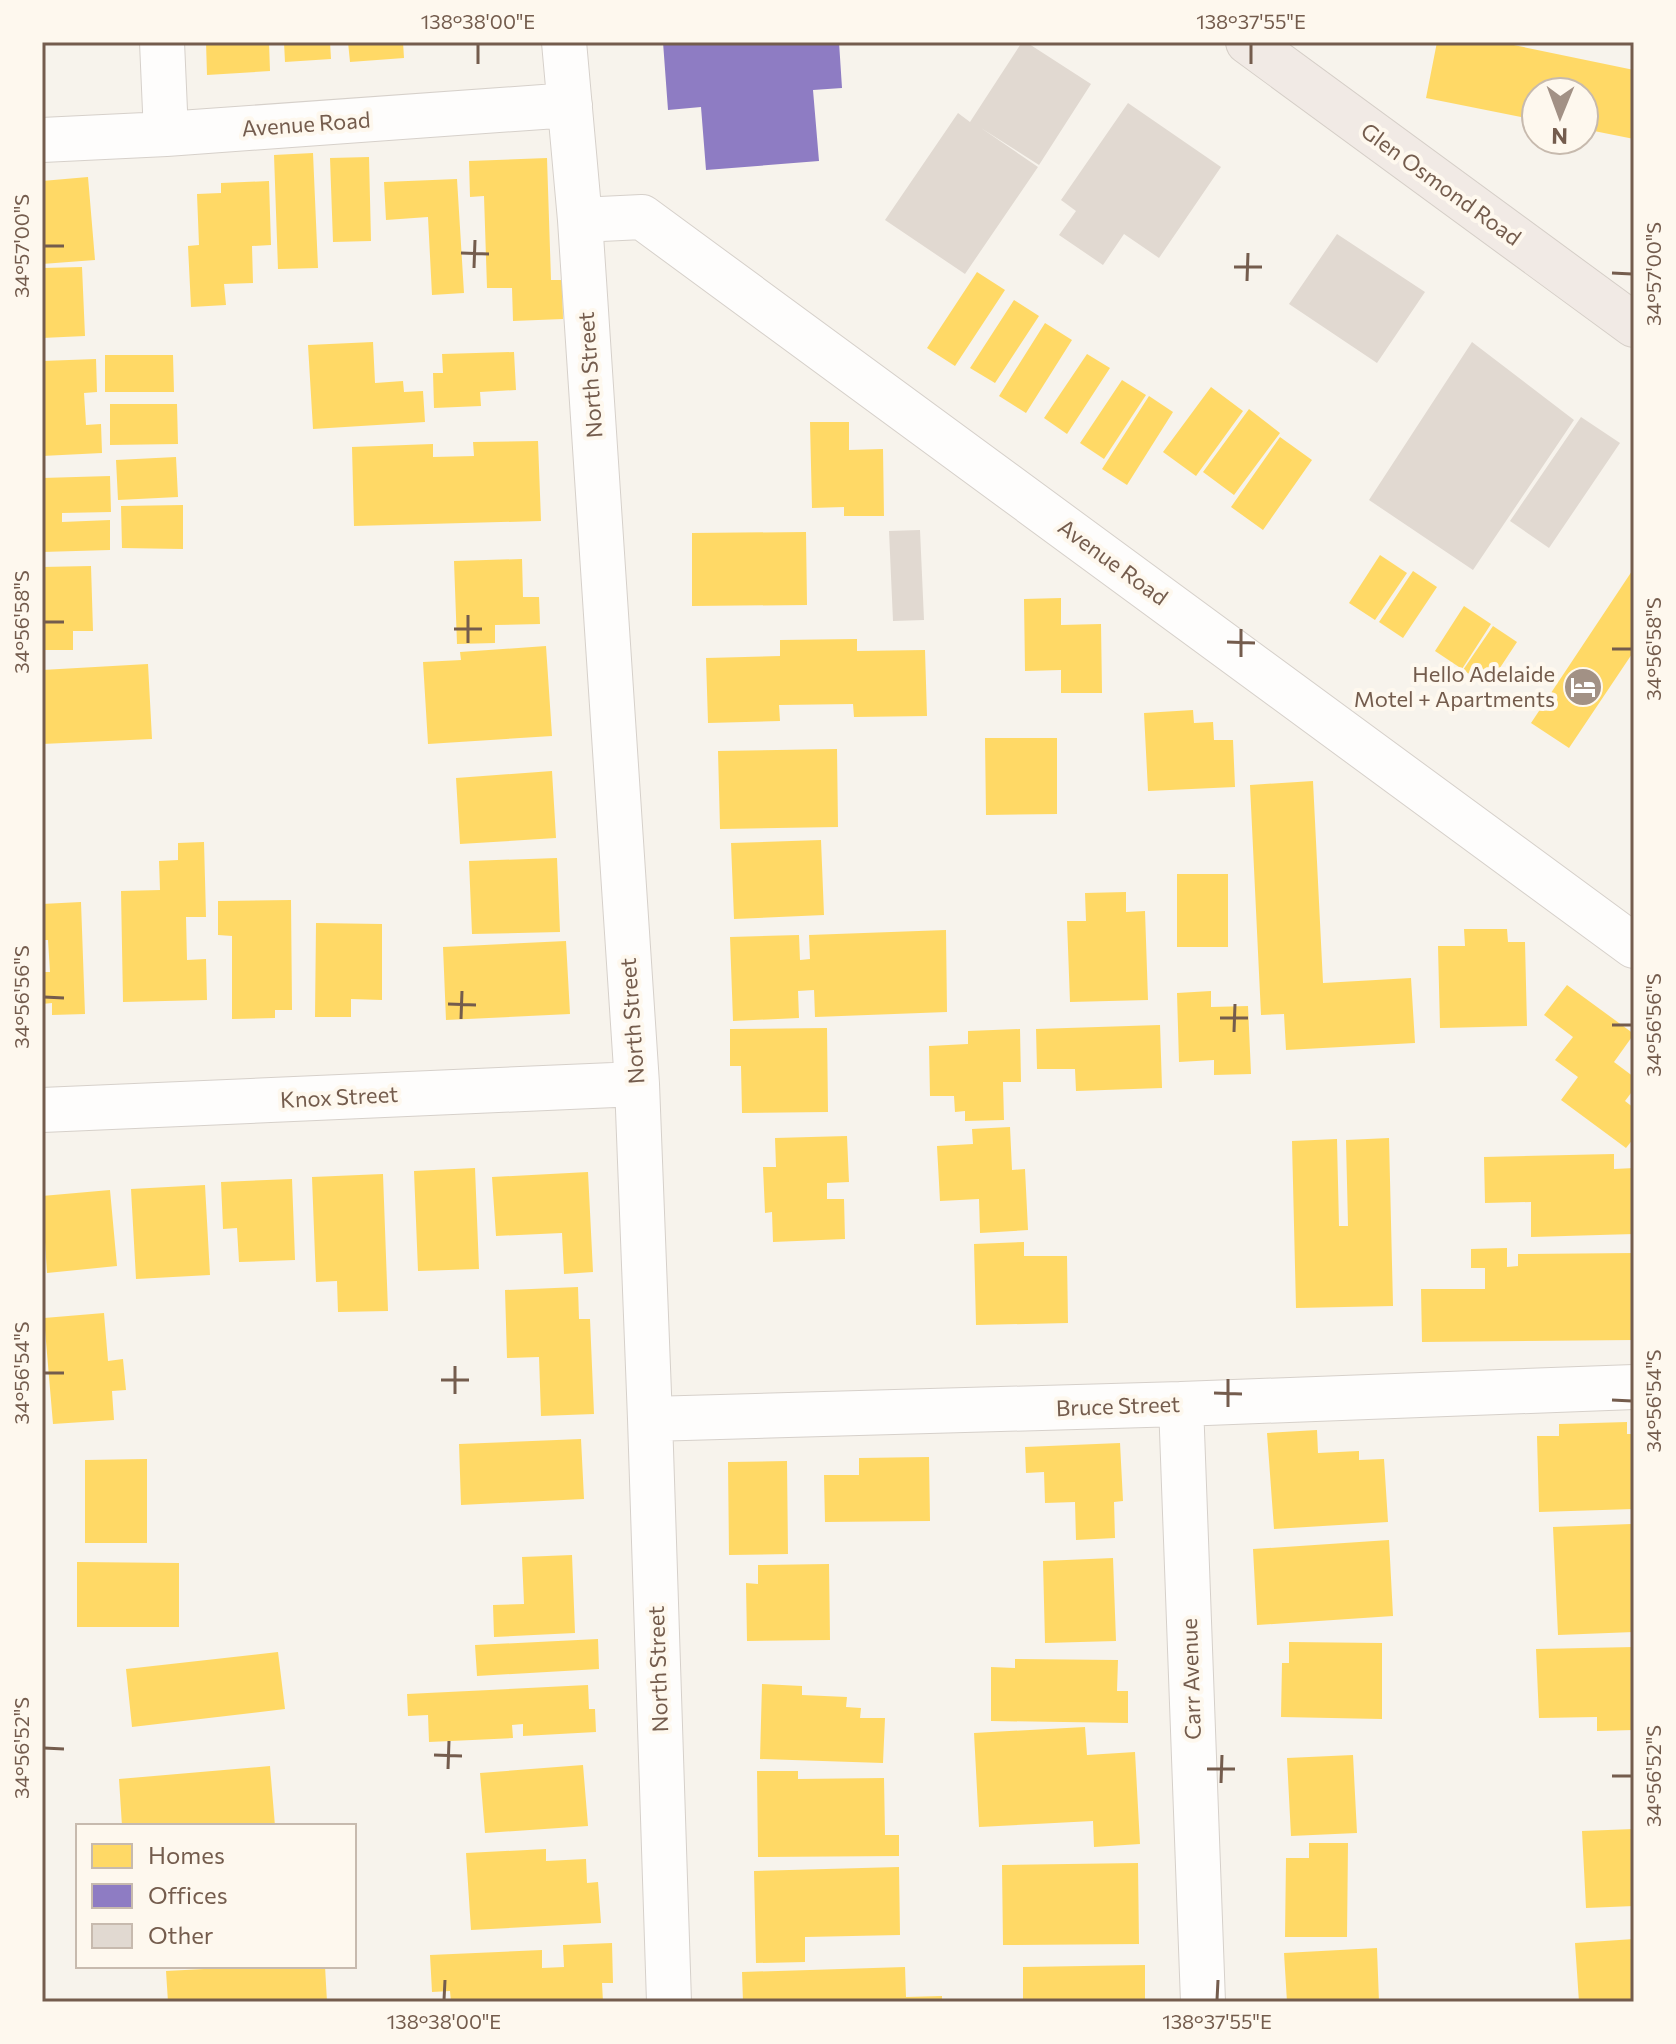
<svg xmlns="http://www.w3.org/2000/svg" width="1676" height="2044" viewBox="0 0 1676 2044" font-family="Commissioner,sans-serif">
	<rect width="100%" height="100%" fill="#f7f3ec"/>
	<!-- homes -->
	<path fill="#ffd966" d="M206,42H269L270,71L207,75Z
		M284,42H330L331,59L285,62Z
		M348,42H403L404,58L350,62Z
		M1437,42H1499L1634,70V139L1584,129V92H1536V120L1426,98Z
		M313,153L318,268L278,269L274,155Z
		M369,157L371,241L333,242L330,158Z
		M547,158L551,280H562L563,319L513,321L512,288H487L484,196L470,197L469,161Z
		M88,177L95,260L42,264V181Z
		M457,179L464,293L432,295L428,217L386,220L384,182Z
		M269,181L271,245L252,246L253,283L224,284L226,305L191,307L188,246L199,245L197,194L221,193V183Z
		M82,267L85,336L42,338V268Z
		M977,272L1005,290L955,366L927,348Z
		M1014,300L1039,316L995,383L970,368Z
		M1045,323L1072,340L1026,413L999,396Z
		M373,342L375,383L403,381L404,392L423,391L425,422L313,429L308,345Z
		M514,352L516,390L480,392L481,406L434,408L433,373H443L442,354Z
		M1087,354L1110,368L1067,434L1044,418Z
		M105,355H173L174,392H105Z
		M96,359L97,392L84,393L86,425L101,424L102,453L42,456V361Z
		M1122,380L1146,395L1104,459L1080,443Z
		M1211,387L1243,411L1196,476L1163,452Z
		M1149,396L1173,412L1127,485L1102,469Z
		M110,404H177L178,444L110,445Z
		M1249,409L1280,433L1234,495L1203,472Z
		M810,422H849V450L883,449L884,516H844V507L812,508Z
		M1280,437L1312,460L1263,530L1231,507Z
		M538,441L541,521L354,526L352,447L433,444V457L474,456L473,442Z
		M176,457L178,497L118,500L116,460Z
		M110,476L111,512L62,513V522L110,520V550L42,552V478Z
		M183,505V549L122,548L121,506Z
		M806,532L807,605L692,606V533Z
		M1380,555L1407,573L1375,620L1349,603Z
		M522,559L523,597H539L540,624L495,625V643L457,644L454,561Z
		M91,566L93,631H73V650H42V567Z
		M1634,568V651L1569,748L1531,723Z
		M1413,571L1437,587L1403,638L1379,622Z
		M1061,598V625L1101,624L1102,693H1061V670L1025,671L1024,599Z
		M1464,606L1491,624L1462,669L1435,651Z
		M1493,626L1517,642L1488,686L1463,670Z
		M857,639V651L925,650L927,716L854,717L853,704L779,705L780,721L708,723L706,658L780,656V640Z
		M546,646L552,736L428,744L423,662L461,660L460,652Z
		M148,664L152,739L42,744V670Z
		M1193,710L1194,723L1213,722L1214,740H1233L1235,787L1148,791L1144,713Z
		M985,738H1057V814L986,815Z
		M837,749L838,827L720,829L718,751Z
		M552,771L556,838L460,844L456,778Z
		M1313,781L1323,983L1411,978L1415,1043L1286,1050L1284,1014L1261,1015L1250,785Z
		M821,840L824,915L734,919L731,843Z
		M204,842L206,917H186L187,960L206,959L207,1000L123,1002L121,891L160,890L159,861L178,860V843Z
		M557,858L560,932L472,934L469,861Z
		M1177,874H1228V947H1177Z
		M1126,892V912L1145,911L1148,1000L1070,1002L1067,921H1086L1085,893Z
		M291,900L292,1010H275V1018L232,1019V936L218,935V901Z
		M81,902L85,1014L52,1015V1003L42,1004V972H50L48,940H42V904Z
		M316,923L382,924V1000L351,999V1017H315Z
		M1464,929H1507L1508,942H1525L1527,1026L1440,1028L1438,946H1465Z
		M946,930L947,1012L815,1017L814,990L798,991L799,1018L733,1021L730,937L799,935L800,960L810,959L809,935Z
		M566,941L570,1014L446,1020L443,947Z
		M1567,985L1634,1034L1614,1062L1634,1077V1089L1625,1101L1634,1108V1138L1626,1148L1561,1100L1578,1077L1555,1060L1573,1037L1544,1015Z
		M1211,991V1007L1248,1006L1251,1074L1214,1075V1060L1179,1062L1177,993Z
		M1160,1025L1162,1088L1076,1091L1075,1069H1037L1036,1029Z
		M827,1028L828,1112L742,1113L741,1066H730V1029Z
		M1020,1029L1021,1082H1003L1004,1120L965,1121V1111L955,1112L954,1096H930L929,1046L968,1044V1031Z
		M1010,1127L1012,1170L1025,1169L1028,1230L980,1233L979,1199L940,1201L937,1146L973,1144L972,1129Z
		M847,1136L849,1182L827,1183V1199H844L845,1239L773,1242L772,1212L765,1213L763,1167H776L775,1138Z
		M1389,1138L1393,1306L1296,1308L1292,1141L1337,1139L1339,1226H1348L1346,1140Z
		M1614,1154V1169L1634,1168V1234L1531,1237V1202L1485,1203L1484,1157Z
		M475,1168L479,1269L418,1271L414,1171Z
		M588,1172L593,1272L564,1274L562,1233L496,1236L492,1177Z
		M383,1174L388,1311L338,1312L337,1281L316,1282L312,1177Z
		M292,1179L295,1260L239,1262L237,1228L223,1229L221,1182Z
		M205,1185L210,1275L136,1279L131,1189Z
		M110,1190L117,1266L47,1273L42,1196Z
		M1024,1242V1256H1067L1068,1323L976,1325L974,1244Z
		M1507,1248V1267L1518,1266V1254L1634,1253V1340L1422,1342L1421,1289H1485V1268H1471V1249Z
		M578,1287L579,1319H590L594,1414L541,1416L539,1357L507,1358L505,1290Z
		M104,1313L108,1361L123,1359L126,1390L112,1391L114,1420L53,1424L44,1318Z
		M1627,1422V1434H1634V1509L1539,1512L1537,1436H1559V1424Z
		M1317,1430L1318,1453L1359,1451V1460L1384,1459L1388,1522L1274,1529L1267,1433Z
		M581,1439L584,1499L461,1505L459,1444Z
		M1120,1443L1123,1501L1114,1502L1115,1538L1076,1540L1075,1502L1045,1503L1044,1472L1026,1473L1025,1447Z
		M929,1457L930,1521L825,1522L824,1475H859V1458Z
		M147,1459V1543H85V1460Z
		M787,1461L788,1554L729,1555L728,1462Z
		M1631,1524V1541H1634V1632L1558,1635L1553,1527Z
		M1389,1540L1393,1616L1257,1625L1253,1549Z
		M572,1555L575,1633L494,1637L493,1605L524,1604L522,1557Z
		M1113,1558L1116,1641L1045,1643L1043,1561Z
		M77,1562L179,1563V1627H77Z
		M829,1564L830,1640L747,1641L746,1583L758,1584V1565Z
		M598,1639L599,1669L477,1676L475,1645Z
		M1289,1642L1382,1643V1719L1281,1717L1282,1663H1289Z
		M1634,1647V1730L1597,1731V1717L1539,1718L1536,1649Z
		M278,1652L285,1709L132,1727L126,1669Z
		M1015,1659L1118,1660L1117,1691H1128V1723L991,1721V1667L1015,1668Z
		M762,1684L802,1686V1695L847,1697L846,1707L861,1708L860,1718H885L883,1763L760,1759Z
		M588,1685L589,1709H595L596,1732L523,1736V1724L512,1725L513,1738L429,1742L428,1715L408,1716L407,1694Z
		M1085,1727L1087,1755L1135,1752L1140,1844L1094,1847L1093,1821L979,1827L974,1733Z
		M1353,1755L1357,1833L1291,1836L1287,1758Z
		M583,1765L588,1826L485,1833L480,1773Z
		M270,1766L275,1826H122L119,1779Z
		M757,1771H798V1779L884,1778L885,1835H899V1856L758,1857Z
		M1634,1829V1906L1586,1908L1582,1831Z
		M1309,1843H1348L1347,1937H1285L1286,1858H1309Z
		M546,1849V1861L586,1859L587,1883L598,1882L601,1923L471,1930L466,1853Z
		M1138,1863L1139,1944L1003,1945L1002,1865Z
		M899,1867L900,1935L805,1937V1962L756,1963L754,1871Z
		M1634,1939V2002H1579L1575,1943Z
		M612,1943L613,1983H602L603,2002H451L450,1991L432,1992L430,1955L542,1950V1968L564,1967L563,1945Z
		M1377,1948L1379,2002H1287L1284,1953Z
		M1145,1965V2002H1023V1967Z
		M259,1966H325L327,2002H168L166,1971Z
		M905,1967L906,1997L942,1996V2002H743L742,1972Z"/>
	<!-- offices -->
	<path fill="#8e7cc3" d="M663,42H839L842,88L813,90L819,161L706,170L701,107L668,110Z"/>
	<!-- building -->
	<path fill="#e1d9d1" d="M1022,42H1026L1091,84L1039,165L981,128L1038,167L965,274L885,220L958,113L970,122Z
		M1128,103L1221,167L1159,258L1124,234L1103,265L1059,235L1076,211L1061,200Z
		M1337,234L1425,292L1377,363L1289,304Z
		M1472,342L1574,420L1473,570L1369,500Z
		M1581,417L1620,443L1549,548L1510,521Z
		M920,530L924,620L893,621L889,531Z"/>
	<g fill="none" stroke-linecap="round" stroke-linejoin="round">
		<defs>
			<path id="minor" d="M162,42L166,134
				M564,42L580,220L637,1084L650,1419L669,2002
				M42,140L166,134L570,105
				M580,220L642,217L1634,946
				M42,1110L637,1084
				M1181,1404L1203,2002
				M650,1419L1181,1404L1634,1387"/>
			<path id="highway" d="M1248,42L1634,325"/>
		</defs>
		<!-- minor casing -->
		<use href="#minor" stroke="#d6d0ca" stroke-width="46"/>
		<!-- highway casing -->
		<use href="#highway" stroke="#d5cec7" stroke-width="46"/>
		<!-- minor -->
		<use href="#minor" stroke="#fefdfc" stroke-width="44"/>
		<!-- highway -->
		<use href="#highway" stroke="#f1eae5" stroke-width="44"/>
	</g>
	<!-- ticks -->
	<path fill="none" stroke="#745c4d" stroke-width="3" d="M478,64V44M1251,64V44M44,246H64M461,253L489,254M1234,267H1262M474,268L475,240M1612,273L1632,274M1247,281L1248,253M44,622H64M454,629H482M1227,642L1255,643M468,643V615M1612,649H1632M1241,657V629M44,997L64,998M448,1004L476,1005M1220,1018H1248M461,1019L462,991M1612,1025H1632M1234,1032L1235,1004M44,1373H64M441,1380H469M1214,1393L1242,1394M455,1394V1366M1612,1400L1632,1401M1228,1407V1379M44,1748L64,1749M434,1755L462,1756M448,1769L449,1741M1207,1769H1235M1612,1776H1632M1221,1783L1222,1755M444,2000L445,1980M1217,2000L1218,1980"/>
	<!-- icons -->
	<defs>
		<symbol id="hotel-disc" viewBox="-11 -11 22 22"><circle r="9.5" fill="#a29185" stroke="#fef8ee"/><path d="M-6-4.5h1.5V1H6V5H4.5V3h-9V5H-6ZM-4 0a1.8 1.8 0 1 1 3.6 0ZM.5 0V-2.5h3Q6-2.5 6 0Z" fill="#fff"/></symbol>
	</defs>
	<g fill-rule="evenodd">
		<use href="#hotel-disc" x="1561" y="665" width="44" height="44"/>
	</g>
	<g text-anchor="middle" stroke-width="8" stroke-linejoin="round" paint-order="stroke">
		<!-- street labels -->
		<g font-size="22" fill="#745c4d" stroke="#fef8ee">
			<text transform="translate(306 124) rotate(-4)" y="8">Avenue Road</text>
			<text transform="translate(1441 184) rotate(36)" y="8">Glen Osmond Road</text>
			<text transform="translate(590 375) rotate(-94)" y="8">North Street</text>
			<text transform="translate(1113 562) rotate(36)" y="8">Avenue Road</text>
			<text transform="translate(632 1021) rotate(-94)" y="8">North Street</text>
			<text transform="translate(339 1097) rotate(-3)" y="8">Knox Street</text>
			<text transform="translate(1118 1406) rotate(-2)" y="8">Bruce Street</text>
			<text transform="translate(658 1669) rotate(-92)" y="8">North Street</text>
			<text transform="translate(1191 1679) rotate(-92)" y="8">Carr Avenue</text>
		</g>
		<!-- poi labels -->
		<g font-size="22" fill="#745c4d" stroke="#fef8ee" text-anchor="end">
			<text x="1555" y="682">Hello Adelaide<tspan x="1555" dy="25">Motel + Apartments</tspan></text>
		</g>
	</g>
	<!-- border -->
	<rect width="1676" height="2044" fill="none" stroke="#fef8ee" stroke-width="88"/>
	<!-- legend -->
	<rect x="76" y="1824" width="280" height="144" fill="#fef8ee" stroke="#c7baae" stroke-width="2"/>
	<rect x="92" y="1844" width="40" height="24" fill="#ffd966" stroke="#c7baae" stroke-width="2"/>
	<text x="148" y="1864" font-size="24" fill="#745c4d">Homes</text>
	<rect x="92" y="1884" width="40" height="24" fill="#8e7cc3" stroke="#c7baae" stroke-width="2"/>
	<text x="148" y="1904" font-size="24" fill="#745c4d">Offices</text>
	<rect x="92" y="1924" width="40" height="24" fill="#e1d9d1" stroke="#c7baae" stroke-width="2"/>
	<text x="148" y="1944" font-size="24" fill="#745c4d">Other</text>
	<!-- north arrow -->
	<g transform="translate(1560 116) rotate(181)"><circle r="38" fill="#fef8ee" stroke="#c7baae" stroke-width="2"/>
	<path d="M0-6L14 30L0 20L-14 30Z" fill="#a29185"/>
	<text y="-12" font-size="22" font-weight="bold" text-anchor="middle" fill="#745c4d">N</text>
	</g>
	<rect x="44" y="44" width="1588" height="1956" fill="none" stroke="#745c4d" stroke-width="3"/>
	<g font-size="20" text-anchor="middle" fill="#745c4d">
		<text x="478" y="29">138°38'00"E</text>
		<text x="1251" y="29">138°37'55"E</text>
		<text transform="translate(22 246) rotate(-90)" y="7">34°57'00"S</text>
		<text transform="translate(1654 274) rotate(-90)" y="7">34°57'00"S</text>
		<text transform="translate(22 622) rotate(-90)" y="7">34°56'58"S</text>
		<text transform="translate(1654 649) rotate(-90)" y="7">34°56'58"S</text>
		<text transform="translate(22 997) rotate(-90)" y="7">34°56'56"S</text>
		<text transform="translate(1654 1025) rotate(-90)" y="7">34°56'56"S</text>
		<text transform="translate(22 1373) rotate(-90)" y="7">34°56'54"S</text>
		<text transform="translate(1654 1401) rotate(-90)" y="7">34°56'54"S</text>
		<text transform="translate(22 1748) rotate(-90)" y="7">34°56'52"S</text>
		<text transform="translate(1654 1776) rotate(-90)" y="7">34°56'52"S</text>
		<text x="444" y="2029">138°38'00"E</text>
		<text x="1217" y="2029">138°37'55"E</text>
	</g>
</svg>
